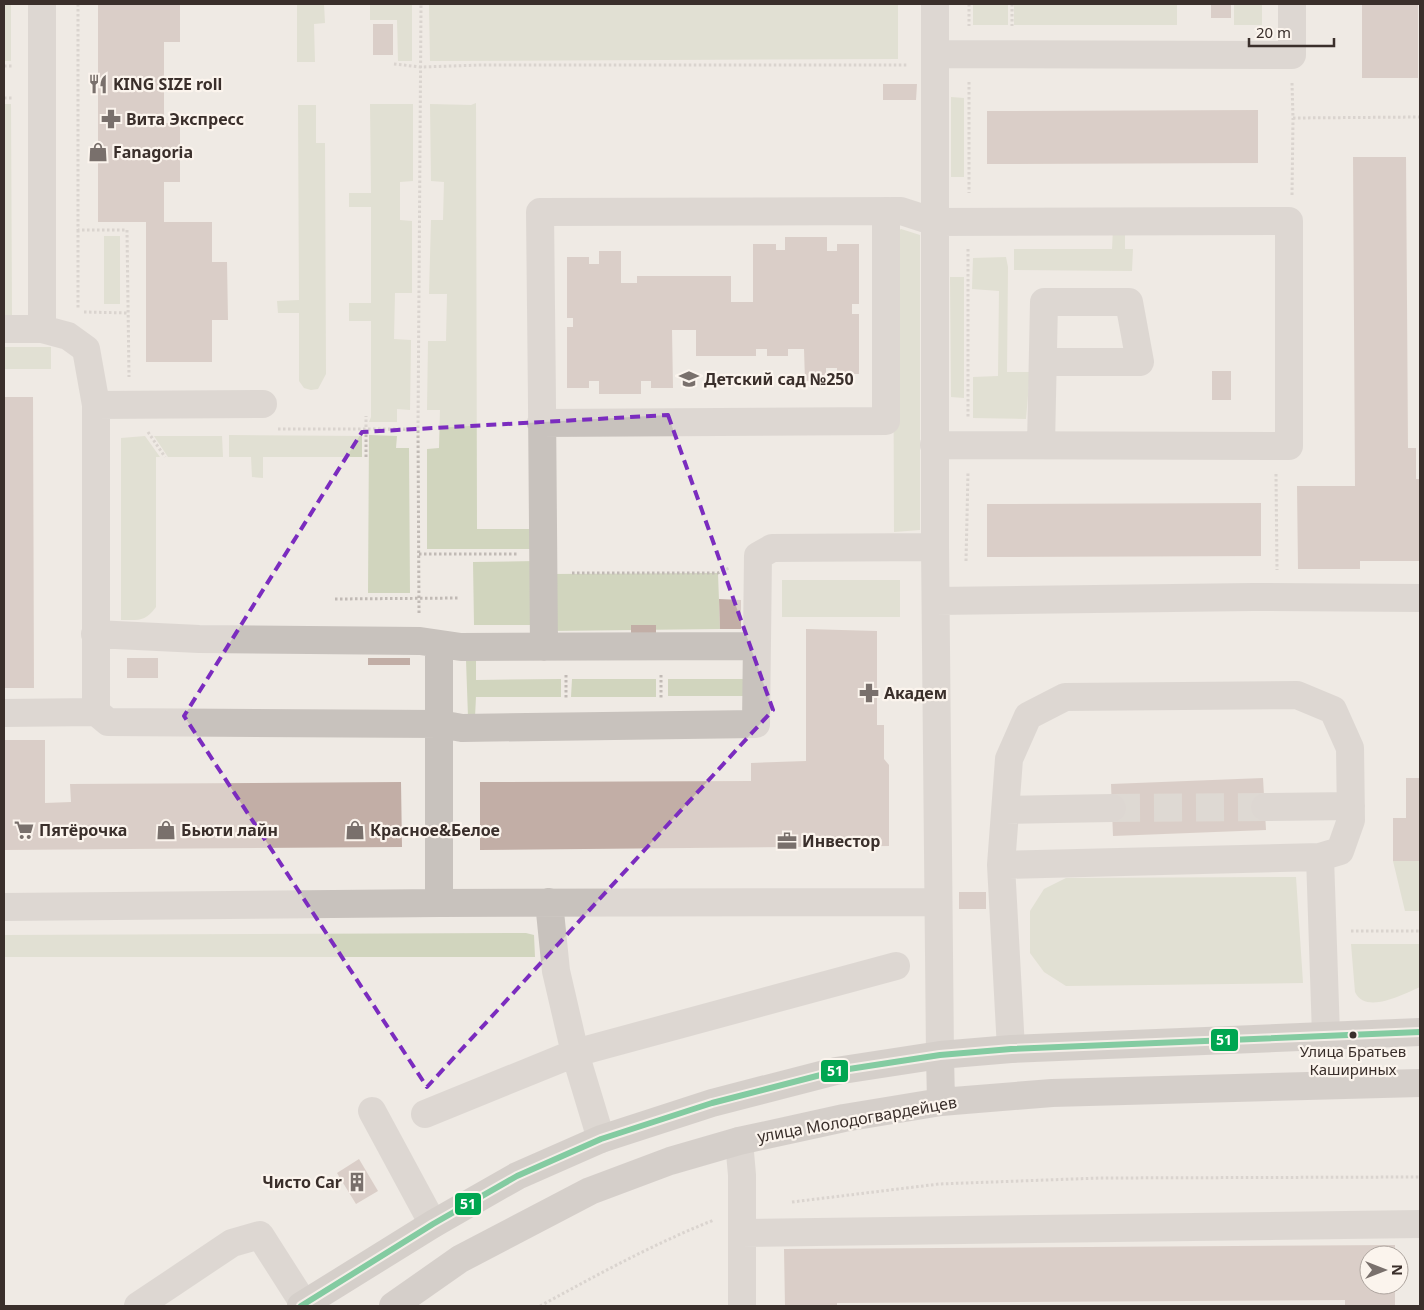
<svg xmlns="http://www.w3.org/2000/svg" width="1424" height="1310" viewBox="0 0 1424 1310" font-family="'Noto Sans',sans-serif">
	<rect width="100%" height="100%" fill="#efeae4"/>
	<!-- green -->
	<path fill="#d1d5be" d="M4,4H11V61H4Z
		M297,4H324L325,23L314,24L315,62H297Z
		M370,4H412V61H398L397,20H370Z
		M429,4H898V59L430,61Z
		M973,4H1008V25H973Z
		M1014,4H1177V25H1014Z
		M1234,4H1262V25H1234Z
		M951,97L964,98V177H951Z
		M476,103L477,529H536V549H427V449L439,448L440,410H427L428,341H446L447,294H429L431,220H443L444,182L431,181L430,104L471,105Z
		M4,104H11L12,316H4Z
		M370,104H413V181L400,182V220L412,221V293H395L394,339L411,340L410,410L397,409V422H369L371,417V321H349V303H371V207H349V193H371Z
		M298,105H316V143H325L326,374L318,389L311,390L304,388L299,381V313H278L277,301L299,300Z
		M901,229L920,235V530L894,532L893,235Z
		M1113,229H1125V249H1133L1132,271L1014,270V249H1112Z
		M104,236H120V304H104Z
		M1006,257L1008,267L1007,372H1030L1026,419L973,418V377L998,376L999,291L972,289L973,258Z
		M950,277H964V398L951,397Z
		M4,347H51V369H4Z
		M229,435L362,436V457H263V478L252,477L251,457H229Z
		M369,435L397,436L396,448H409L410,593H368Z
		M145,436L160,457H156V607C145,622 139,620 121,620V438Z
		M154,436H222L223,457H168Z
		M536,561L537,625H474L473,562Z
		M718,573L720,629L551,631V574Z
		M782,580H900V617H782Z
		M476,659V680L561,679V697H476L475,717H468L466,660Z
		M572,679H656V697H571Z
		M668,679H745L744,696H668Z
		M1393,861H1420V911H1405Z
		M1296,877L1303,983L1066,986L1044,972L1030,953V911L1044,889L1066,878Z
		M526,933L534,935L535,957H4V935Z
		M1351,944H1420V987C1403,994 1366,1015 1355,992Z"/>
	<!-- building -->
	<path fill="#c2aea6" d="M98,4H180V42H164V123H180V182H164V222H212V262H227L228,320H212V362H146V222H98Z
		M1211,4H1231V18H1211Z
		M1362,4H1418V78H1362Z
		M373,24H393V55H373Z
		M883,84H917L916,100H883Z
		M1258,110V163L987,164V111Z
		M1353,157H1406L1408,448H1416V479H1420V561H1360V569H1298L1297,486H1355Z
		M785,237H827V251H837V244H859V304H852V314H859V374H837V368H826V381H805L804,349H788V356H767V349H756V356H696V330H672L673,388H651V381H641V394H599V381H589V388H567V327H573V318H567V257H589V264H599V251H621V283H637V276H731V302H753V244H776V250H785Z
		M1212,371H1231V400H1212Z
		M4,397H33L34,688H4Z
		M1261,503V556L987,557V504Z
		M719,599L741,600V629H720Z
		M631,625H656V634H631Z
		M806,629L877,631V725H884V759L889,765V846L480,850V782L751,781V763L806,761Z
		M127,658H158V678H127Z
		M368,658H410V665H368Z
		M4,740H45V803L71,802L70,784L401,782L402,847L4,850Z
		M1263,778L1266,830L1113,836L1111,784Z
		M1406,778H1420V861H1393V818H1406Z
		M959,892H986V909H959Z
		M359,1159L378,1191L356,1204L337,1173Z
		M1395,1245V1255H1369V1285H1395V1306H1345V1300L837,1303V1306H785L784,1249Z"/>
	<g fill="none" stroke-linecap="round" stroke-linejoin="round">
		<!-- minor-tunnel -->
		<path stroke="#cbc5bf" stroke-width="28" stroke-dasharray="28 14" stroke-linecap="butt" d="M1112,808L1265,807"/>
		<!-- path -->
		<path stroke="#c1bab5" stroke-width="3" stroke-dasharray="2.5 2.5" stroke-linecap="butt" d="M78,4V230H127L129,377
			M969,4V26
			M1012,4V26
			M394,64L421,67L480,65H908
			M4,66H13
			M969,82V193
			M1292,83L1293,118L1420,117
			M4,98H13
			M1292,195L1293,118
			M78,230V309
			M968,249V418
			M84,312L128,313
			M278,429H418
			M148,432L165,457
			M366,457V416
			M1276,474L1277,570
			M419,554H517
			M966,561L968,472
			M572,573H718L729,568
			M335,599L459,598
			M419,613L418,429L421,4
			M566,675V699
			M661,675V698
			M1351,931H1420
			M792,1202L939,1184L1100,1178L1420,1177
			M540,1306C597,1275 653,1244 714,1220"/>
		<!-- minor -->
		<path stroke="#c8c2bd" stroke-width="28" d="M42,4V329L68,336L86,349L96,405V712L108,722L440,724L462,728L756,724L758,556L772,548L935,547
			M935,4V547L940,1055
			M935,54L1292,55V4
			M4,329H42
			M96,405L263,404
			M541,423L886,421V211
			M1041,445L1044,302H1129L1140,362H1044
			M936,601L1252,597L1420,598
			M95,634L199,639L420,641L461,647L757,646
			M439,645V903
			M544,647C544,502 541,357 540,212L901,211L935,222L1289,221V446L934,445
			M4,713L96,712
			M1265,807L1351,806
			M1006,810L1112,808
			M1320,857L1326,1035
			M1001,865L1320,857L1340,851L1351,820L1350,748L1333,710L1297,695L1065,697L1028,716L1009,759L1001,865L1011,1049
			M549,902L556,971L575,1053L601,1139
			M4,907L439,903L938,902
			M372,1111L433,1224
			M425,1114L575,1053L896,966
			M739,1141L742,1175V1306
			M742,1233L1420,1224
			M138,1306L232,1243L260,1235L304,1304"/>
		<!-- major -->
		<path stroke="#b7b0ac" stroke-width="28" d="M940,1055L941,1102
			M301,1306L433,1224L517,1176L601,1139L712,1103L836,1071L940,1055L1011,1049L1420,1032
			M393,1306L460,1259L590,1191L670,1161L739,1141L844,1118L941,1102L1052,1093L1420,1083"/>
		<defs>
			<path id="bus-1" d="M301,1306L433,1224L517,1176L601,1139L712,1103L836,1071L940,1055L1011,1049L1420,1032"/>
		</defs>
		<!-- bus-1 casing -->
		<use href="#bus-1" stroke="#fbf4ed" stroke-width="10"/>
		<!-- bus-1 -->
		<use href="#bus-1" stroke="#00a651" stroke-width="6"/>
	</g>
	<!-- marked area -->
	<path d="M0 0H1424V1310H0ZM668,415L773,710L427,1087L184,716L362,432Z" fill="#efeae4" fill-opacity=".55" fill-rule="evenodd"/>
	<path fill="none" stroke="#7b2cbf" stroke-width="4" stroke-dasharray="10 6" stroke-linejoin="round" d="M668,415L773,710L427,1087L184,716L362,432Z"/>
	<!-- icons -->
	<defs>
		<symbol id="restaurant-bare" viewBox="-9 -9 18 18"><path d="M-5-6h1v4h1v-4h1v4h1v-4h1v5L-1.5 .5V6h-2V.5L-5-1ZM5-6V6H3V1.5H1.5Q1.5-4 5-6Z" fill="#79706c" stroke="#fbf4ed" stroke-width="2.5" paint-order="stroke"/></symbol>
		<symbol id="pharmacy-bare" viewBox="-9 -9 18 18"><path d="M-2-6h4v4h4v4h-4v4h-4v-4h-4v-4h4Z" fill="#79706c" stroke="#fbf4ed" stroke-width="2.5" paint-order="stroke"/></symbol>
		<symbol id="shop-bare" viewBox="-9 -9 18 18"><path d="M-5-2.5h2.3a2.7 3.5 0 0 1 5.4 0H5L5.5 6h-11ZM-1.5-2.5h3a1.5 2.3 0 0 0-3 0Z" fill="#79706c" stroke="#fbf4ed" stroke-width="2.5" paint-order="stroke"/></symbol>
		<symbol id="school-bare" viewBox="-9 -9 18 18"><path d="M0-5L7-2L0 1L-7-2ZM-4 1L0 2.5L4 1V4Q0 6-4 4Z" fill="#79706c" stroke="#fbf4ed" stroke-width="2.5" paint-order="stroke"/></symbol>
		<symbol id="supermarket-bare" viewBox="-9 -9 18 18"><path d="M-6-5.5h2.5l.6 2H6L4.5 2H-2.5L-4.4-4H-6ZM-1.5 3.2a1.3 1.3 0 1 0 .1 0ZM3 3.2a1.3 1.3 0 1 0 .1 0Z" fill="#79706c" stroke="#fbf4ed" stroke-width="2.5" paint-order="stroke"/></symbol>
		<symbol id="office-bare" viewBox="-9 -9 18 18"><path d="M-6-3h4V-5.5h4V-3h4V5H-6ZM-1-4.5V-3h2v-1.5ZM-6 0V1H6V0Z" fill="#79706c" stroke="#fbf4ed" stroke-width="2.5" paint-order="stroke"/></symbol>
		<symbol id="building-bare" viewBox="-9 -9 18 18"><path d="M-4-6H4V6H1V3H-1V6H-4ZM-2.5-4.3h1.7v1.8h-1.7ZM.8-4.3h1.7v1.8H.8ZM-2.5-1h1.7V.8h-1.7ZM.8-1h1.7V.8H.8Z" fill="#79706c" stroke="#fbf4ed" stroke-width="2.5" paint-order="stroke"/></symbol>
	</defs>
	<g fill-rule="evenodd">
		<use href="#restaurant-bare" x="84" y="70" width="28" height="28"/>
		<use href="#pharmacy-bare" x="97" y="105" width="28" height="28"/>
		<use href="#shop-bare" x="84" y="138" width="28" height="28"/>
		<use href="#school-bare" x="675" y="365" width="28" height="28"/>
		<use href="#pharmacy-bare" x="855" y="679" width="28" height="28"/>
		<use href="#supermarket-bare" x="10" y="816" width="28" height="28"/>
		<use href="#shop-bare" x="152" y="816" width="28" height="28"/>
		<use href="#shop-bare" x="341" y="816" width="28" height="28"/>
		<use href="#office-bare" x="773" y="827" width="28" height="28"/>
		<use href="#building-bare" x="343" y="1168" width="28" height="28"/>
	</g>
	<!-- markers -->
	<circle fill="#3a2f2b" stroke="#fbf4ed" stroke-width="2" cx="1353" cy="1035" r="4.5"/>
	<g text-anchor="middle" stroke-width="4.5" stroke-linejoin="round" paint-order="stroke">
		<!-- bus labels -->
		<g font-size="15" fill="#3a2f2b" stroke="#fbf4ed">
			<text x="1353" y="1057">Улица Братьев<tspan x="1353" dy="18">Кашириных</tspan></text>
		</g>
		<!-- poi labels -->
		<g font-size="16" font-weight="bold" fill="#3a2f2b" stroke="#fbf4ed" text-anchor="start">
			<text x="113" y="90">KING SIZE roll</text>
			<text x="126" y="125">Вита Экспресс</text>
			<text x="113" y="158">Fanagoria</text>
			<text x="704" y="385">Детский сад №250</text>
			<text x="884" y="699">Академ</text>
			<text x="39" y="836">Пятёрочка</text>
			<text x="181" y="836">Бьюти лайн</text>
			<text x="370" y="836">Красное&amp;Белое</text>
			<text x="802" y="847">Инвестор</text>
			<text x="342" y="1188" text-anchor="end">Чисто Car</text>
		</g>
		<!-- street labels -->
		<g font-size="16" fill="#3a2f2b" stroke="#fbf4ed">
			<text transform="translate(857 1119) rotate(-10)" y="6">улица Молодогвардейцев</text>
		</g>
	</g>
	<g stroke="#fbf4ed" stroke-width="2">
		<rect x="1210" y="1028" width="29" height="24" rx="5" fill="#00a651"/>
		<rect x="820" y="1059" width="29" height="24" rx="5" fill="#00a651"/>
		<rect x="454" y="1192" width="28" height="24" rx="5" fill="#00a651"/>
	</g>
	<g font-size="14" text-anchor="middle" font-weight="bold" fill="#fff">
		<text x="1224" y="1045">51</text>
		<text x="835" y="1076">51</text>
		<text x="468" y="1209">51</text>
	</g>
	<!-- border -->
	<rect width="1424" height="1310" fill="none" stroke="#3a2f2b" stroke-width="10"/>
	<!-- north arrow -->
	<g transform="translate(1384 1270) rotate(90)"><circle r="24" fill="#fbf4ed" stroke="#aea59f"/>
	<path d="M0-4L9 19L0 12L-9 19Z" fill="#79706c"/>
	<text y="-8" font-size="14" font-weight="bold" text-anchor="middle" fill="#3a2f2b">N</text>
	</g>
	<!-- scale -->
	<path d="M1249 38v8h85v-8" fill="none" stroke="#3a2f2b" stroke-width="2.5"/>
	<text x="1256" y="38" font-size="15" fill="#3a2f2b" stroke="#fbf4ed" stroke-width="4" paint-order="stroke">20 m</text>
</svg>
